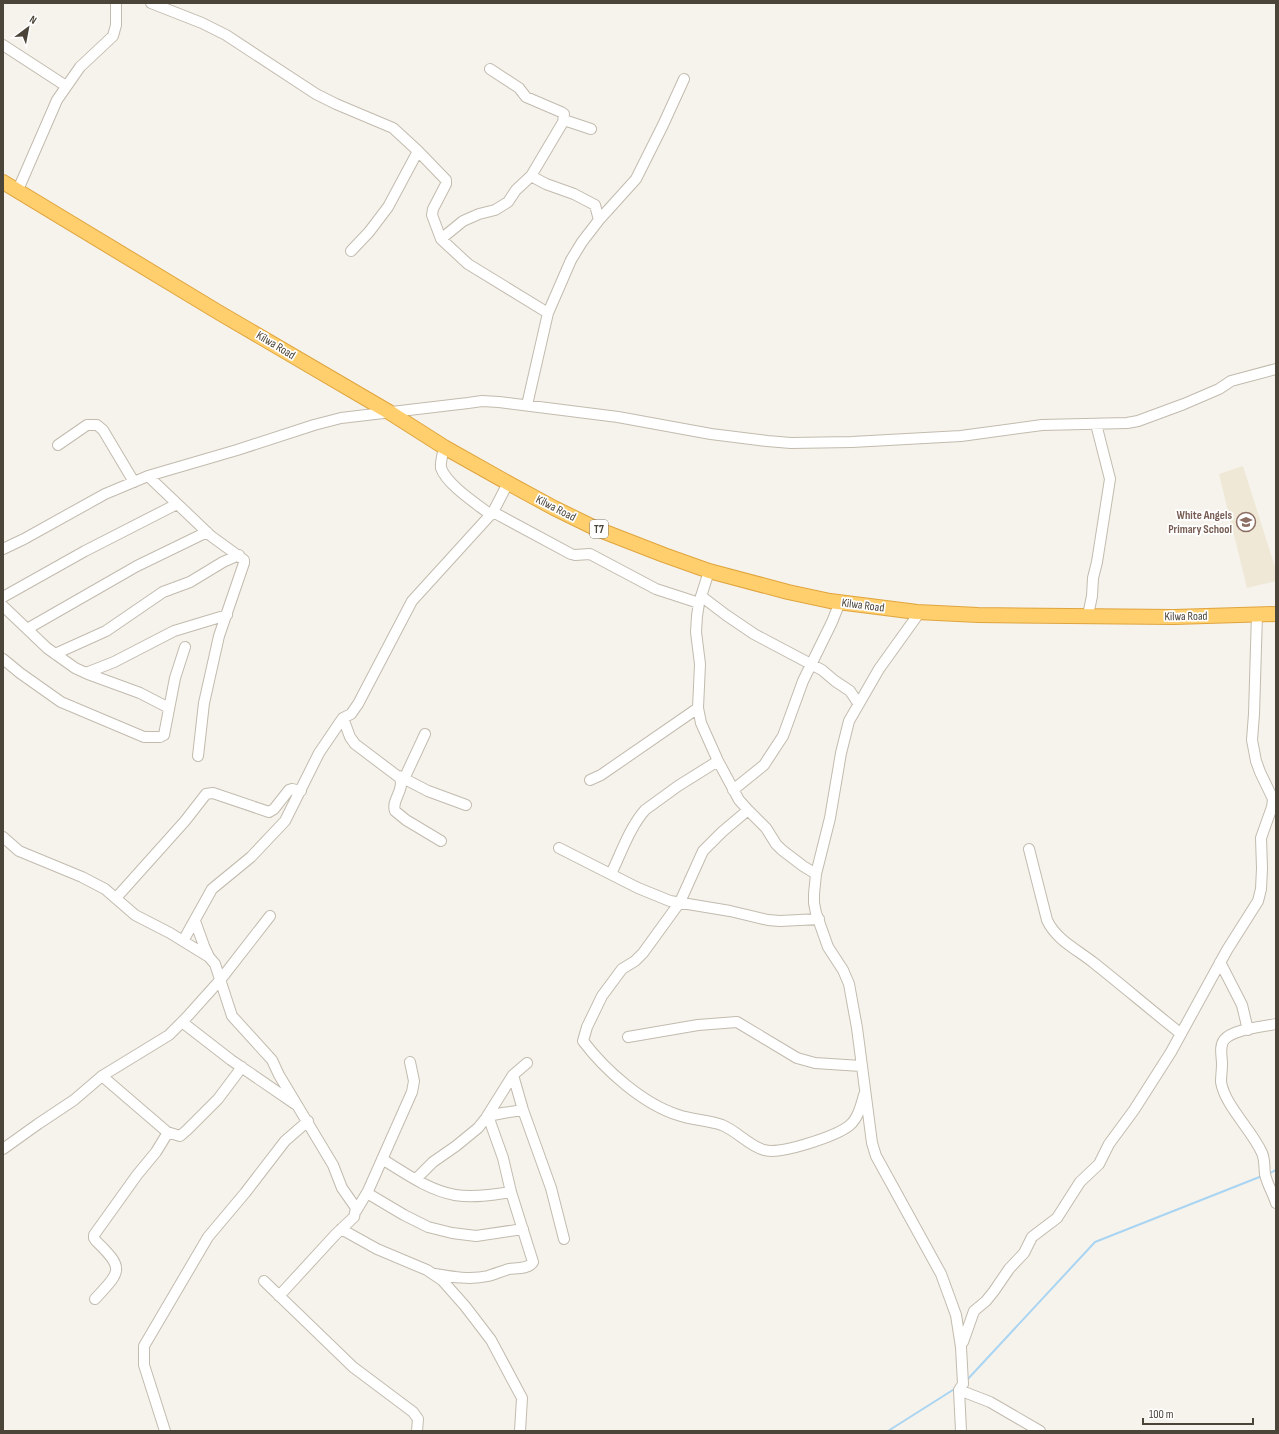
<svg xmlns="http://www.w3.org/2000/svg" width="1279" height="1434" viewBox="0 0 1279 1434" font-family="'Sofia Sans Condensed',sans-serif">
	<rect width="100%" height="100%" fill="#f6f3ec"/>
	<!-- education -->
	<path fill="#efe8d6" d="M1243,466L1276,570V581L1247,588L1219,474Z"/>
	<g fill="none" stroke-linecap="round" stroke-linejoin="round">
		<!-- stream -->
		<path stroke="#a9d4f2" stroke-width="2" d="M1268,1174L1276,1170
			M966,1381L1095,1242L1262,1176
			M888,1431L956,1388"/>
		<defs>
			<path id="minor" d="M151,3L202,23L226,35L316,94L336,104L393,128L418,151L446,180V184L433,209L432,215L441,239L468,264L548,313
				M3,45L66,86
				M490,69L519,88L526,97L561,112L564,114L563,122
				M531,176L546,184L574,194L595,205L599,220
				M17,192L57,100L80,67L113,36L116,25V3
				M441,239L463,221L479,214L495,210L508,202L516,190L531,176L563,122L567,121L591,129
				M351,251L369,232L388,207L418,151
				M527,405L548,313L571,260L582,242L599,220L636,179L663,125L684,79
				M58,445L87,425H97L103,430L134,482
				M444,447C443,453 440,463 441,468C447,485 477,504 491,515
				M148,476L211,536L244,560V563L219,636L204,703L198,756
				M493,512L571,554L575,555L590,554L656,589L699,603
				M3,549L24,539L105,494L148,476L237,450L314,425L341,418L468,403L482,401L499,402L618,417L711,434L767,441L791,443L852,442L961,436L1042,425L1127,423L1138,421L1184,404L1219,389L1231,381L1276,369
				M709,571L699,603L697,616L696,632L700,664L698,708L701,723L718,761L739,800L748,810L766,828L776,844L782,850L803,866L816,874
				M701,596L726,615L754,634L822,670L835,681L850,691L858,703
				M3,597L85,551L177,504
				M3,606L47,648L75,668L88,674L140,693L169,708
				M917,612V616L879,669L849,721L841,753L830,818L816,874L814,894V903L816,913L828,947L843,970L849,984L857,1028L872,1143L876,1156L941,1274L956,1315L961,1347L963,1384L959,1390L961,1431
				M1088,615L1092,596L1093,578L1097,562L1110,479L1096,424
				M27,629L137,566L207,532
				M55,654L106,631L163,592L190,582L223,562L239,555
				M3,659L20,673L61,702L144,737H160L164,735L175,678L185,647
				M86,673L114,662L174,631L227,615
				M343,718L350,737L355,744L400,778C405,790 391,800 395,811L406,820L441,841
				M399,776L428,791L466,805
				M404,779L425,734
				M590,780L601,775L698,708
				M733,790L764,765L783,736L803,681L832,622L840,602
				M748,810L722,832L703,851L680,902L643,953L635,961L622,969L602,996L587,1027L583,1041C605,1070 643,1104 678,1115C692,1120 708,1120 722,1125C737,1131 749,1146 764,1150C780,1155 837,1136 850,1125C858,1118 861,1106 864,1095
				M3,837L19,851L82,877L105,889L135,915L170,933L209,957L215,964L232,1016L272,1060L279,1075L333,1165L342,1188L356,1208L354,1217L336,1234L279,1296
				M559,848L638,888L670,901L730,911L768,920L780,921L819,919
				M1029,849L1047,920C1056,940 1078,950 1094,963C1123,986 1151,1010 1180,1033
				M611,874C621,853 630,827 645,810L678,786L718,761
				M116,898L185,821L206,794L213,793L269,812L274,809L289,790L292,789L301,791
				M195,921L204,946L209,957
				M183,941L212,889L251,857L285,821L319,753L338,725L343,718L351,714L358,704L412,601L493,512L508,483
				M1220,962L1242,1005L1248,1030
				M182,1022L231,1060L295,1104
				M1276,1024C1262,1027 1233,1029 1224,1040C1219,1047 1222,1056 1222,1064C1222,1070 1221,1076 1221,1082C1225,1106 1252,1130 1262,1153C1265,1160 1264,1167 1265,1174C1267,1184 1273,1193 1276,1203
				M628,1037L698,1025L737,1022L797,1058L815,1063L861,1066
				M513,1075L523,1110L551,1188L564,1239
				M488,1116L503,1113L523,1110
				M167,1132L180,1136L187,1130L218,1099L242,1067
				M3,1149L38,1124L74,1100L102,1076L169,1035L186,1018L221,979L270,916
				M382,1159C405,1173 428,1190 455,1195C473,1198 493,1195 511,1192
				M416,1179L433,1162L456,1146L478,1128L486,1118L513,1075L527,1063
				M367,1193L404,1215L428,1227L452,1233L476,1236L523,1229
				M356,1211L368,1191L412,1092L414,1081L410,1062
				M341,1229L377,1249L427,1270L442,1280L465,1306L491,1340L522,1398L520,1431
				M435,1274C452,1277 471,1280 488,1276C495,1274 502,1271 509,1269C517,1268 529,1269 533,1262L511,1192L503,1158L488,1116
				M264,1281L353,1367L413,1412L418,1419L417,1431
				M95,1299C121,1271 125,1269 96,1241L94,1238V1235L137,1175L156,1152L167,1134L166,1131L102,1076
				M963,1342L974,1311L986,1301L994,1291L1009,1269L1024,1253L1032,1237L1057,1218L1080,1182L1099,1164L1109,1144L1134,1110L1171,1052L1227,950L1258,901L1261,889L1262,868L1261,838L1272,807L1273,799L1260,772L1256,761L1252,740L1254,714L1257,614
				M959,1390L990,1402L1040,1431
				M165,1431L144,1365V1346L208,1237L245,1193L285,1141L308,1121"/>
			<path id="highway" d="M3,182L218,312L389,412L444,447L508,483L554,508L597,529L664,555L709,571L788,592L830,601L917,612L978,615L1174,617L1276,614"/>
		</defs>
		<!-- minor casing -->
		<use href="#minor" stroke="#c2bbae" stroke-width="12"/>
		<!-- highway casing -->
		<use href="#highway" stroke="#e0a43c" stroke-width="16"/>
		<!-- minor -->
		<use href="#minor" stroke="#fff" stroke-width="10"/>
		<!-- highway -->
		<use href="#highway" stroke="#ffcf6e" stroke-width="14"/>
	</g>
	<!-- icons -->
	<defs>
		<symbol id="school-ring" viewBox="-11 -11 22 22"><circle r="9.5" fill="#fff" stroke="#8d6e63" stroke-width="1.5"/><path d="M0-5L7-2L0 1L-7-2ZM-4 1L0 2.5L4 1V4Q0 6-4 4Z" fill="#8d6e63"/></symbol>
	</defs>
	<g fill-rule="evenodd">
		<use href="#school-ring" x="1235" y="511" width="22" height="22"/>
	</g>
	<g text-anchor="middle" stroke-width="3.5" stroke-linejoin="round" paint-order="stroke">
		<!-- shield labels -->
		<rect fill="#fff" stroke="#817c74" stroke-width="1" x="590" y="520" width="18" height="18" rx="3"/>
		<g font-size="11" font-weight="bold" fill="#4b4439">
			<text x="599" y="533">T7</text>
		</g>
		<!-- street labels -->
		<g font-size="12" fill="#4b4439" stroke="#fff">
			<text transform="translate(276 345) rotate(31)" y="4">Kilwa Road</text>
			<text transform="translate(556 508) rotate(27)" y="4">Kilwa Road</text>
			<text transform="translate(863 605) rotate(7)" y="4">Kilwa Road</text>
			<text transform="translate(1186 616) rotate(-1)" y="4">Kilwa Road</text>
		</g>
		<!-- education labels -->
		<g font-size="12" font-weight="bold" fill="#785e54" stroke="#fff" text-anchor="end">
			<text x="1232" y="519">White Angels<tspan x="1232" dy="14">Primary School</tspan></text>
		</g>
	</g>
	<!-- border -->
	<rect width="1279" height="1434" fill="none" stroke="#4b4439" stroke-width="8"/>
	<!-- north arrow -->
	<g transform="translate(28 28) rotate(32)" stroke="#ffffff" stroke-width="3" paint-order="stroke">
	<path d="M0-3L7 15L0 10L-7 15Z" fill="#4b4439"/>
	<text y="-6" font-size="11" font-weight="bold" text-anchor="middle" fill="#4b4439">N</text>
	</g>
	<!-- scale -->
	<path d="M1143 1418v6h110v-6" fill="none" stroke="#4b4439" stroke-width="2"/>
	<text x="1149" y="1418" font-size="12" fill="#4b4439" stroke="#ffffff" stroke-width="3" paint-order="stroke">100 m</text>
</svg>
